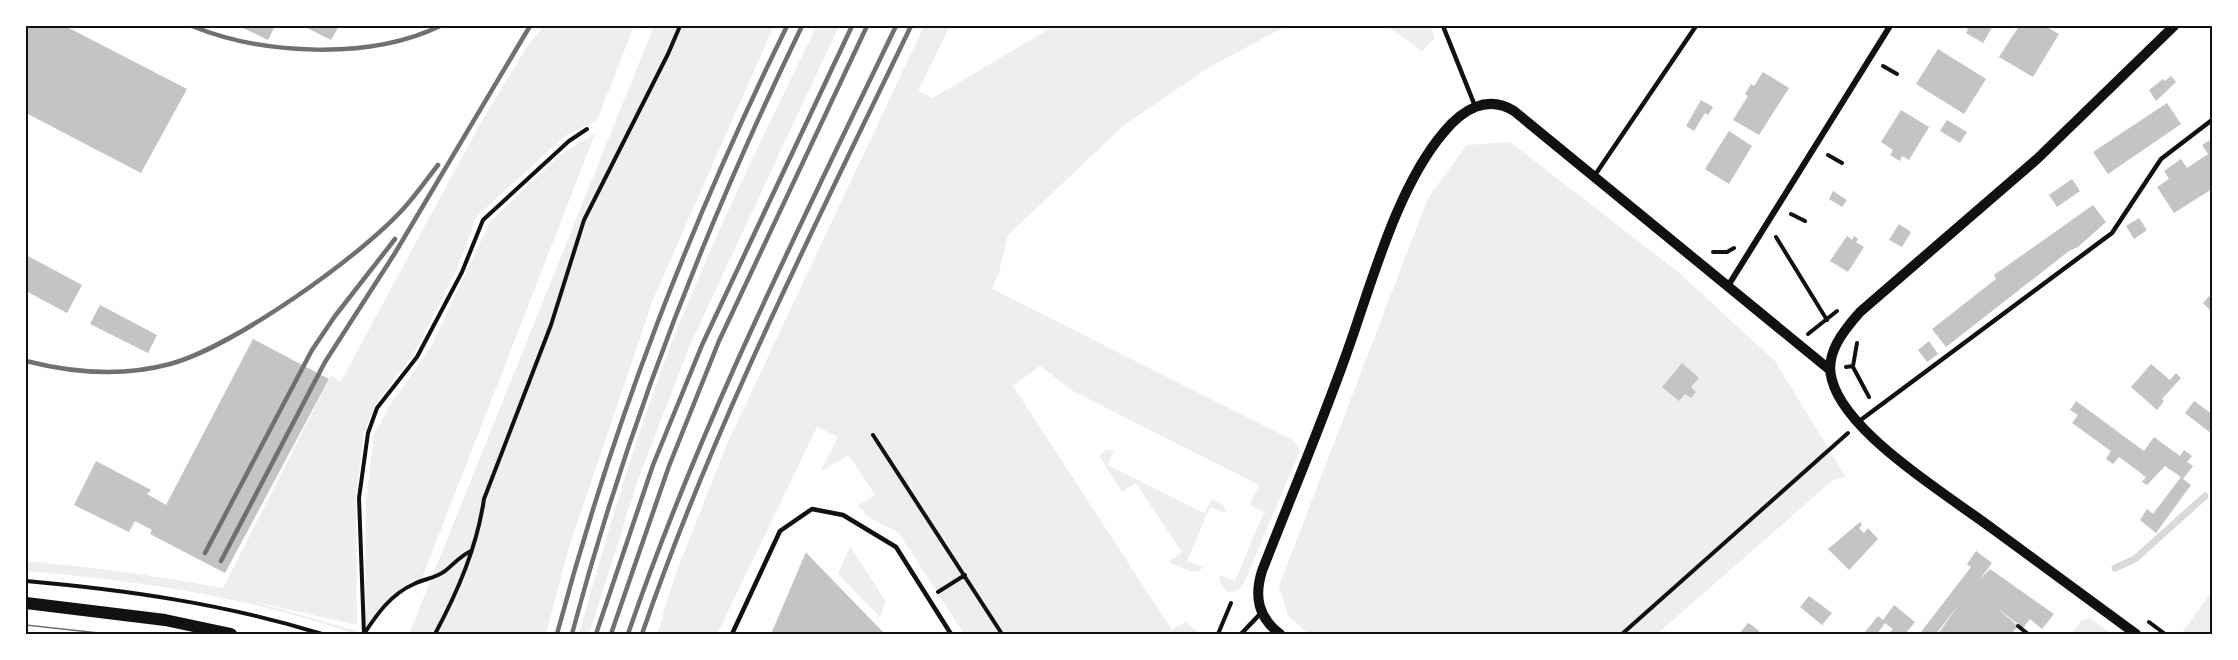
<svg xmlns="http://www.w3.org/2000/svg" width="2238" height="660" viewBox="0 0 2238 660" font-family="Roboto,sans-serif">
	<rect width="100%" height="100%" fill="#fff"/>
	<!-- green -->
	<path fill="#eee" d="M544,26H634L597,120L565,136L477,216L456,271L413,355L376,403L364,432L356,498L357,625L252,601L367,634L358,632L355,634C245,596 141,581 26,571V561C92,567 158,576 223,588L331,376L341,381L480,124L528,45Z
		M654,26H774L654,297L569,547L546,634H409Z
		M817,26H839L690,345L639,477L589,634H579C611,521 644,406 690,298C729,205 773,115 817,26Z
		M924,26H950L918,91L933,98L1054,26H1286L1208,68L1123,126L1008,235L999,272L992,289L1294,441L1300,451L1243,585L1237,591L1228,592L1221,585L1219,575L1235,581L1264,512L1250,505L1259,485L1073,391L1040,366L1013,386L1172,630L1185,622L1200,634H964L899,533L869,517L858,506L875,495L849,455L820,472L838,437L817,427L717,634H657L676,573L727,444Z
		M1387,26H1430L1435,38L1422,51Z
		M595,134L422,578C396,586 380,606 365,629L366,502L374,435L388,408L431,347L490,222L560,155Z
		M1510,142L1678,272L1775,361L1846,477L1833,480L1657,634H1309L1288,616L1279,586L1428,198L1467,145Z
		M1107,449L1114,451L1108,465L1204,513L1212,499L1224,506L1226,513L1210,507L1187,561L1202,567L1200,571L1192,572L1168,562L1182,552L1136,483L1122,492L1099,456Z
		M850,546L886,602L880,617L838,574Z
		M2212,591V634H2181Z
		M2090,618L2112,634H2071L2081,621Z"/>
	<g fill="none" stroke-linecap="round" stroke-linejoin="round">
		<!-- stream -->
		<path stroke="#d9d9d9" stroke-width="7" d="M2115,568L2135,559L2205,496"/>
	</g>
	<!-- building -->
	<path fill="#c4c4c4" d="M26,26H65L187,89L141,173L26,113Z
		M239,26H275L268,40Z
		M303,26H339L331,40Z
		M1962,26H1993L1983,43L1966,33L1968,29Z
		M2019,26H2045L2059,34L2033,77L1999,57Z
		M1938,49L1986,79L1964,114L1916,84Z
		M1763,72L1789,88L1759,135L1733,120L1748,96L1745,94L1751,84L1754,86Z
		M2171,76L2176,82L2156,101L2149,90L2163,79L2165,81Z
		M1701,100L1713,107L1708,115L1705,113L1694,131L1686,126Z
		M2167,103L2181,124L2108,174L2093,152Z
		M1901,110L1929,127L1909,160L1902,156L1900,161L1890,155L1893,150L1881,142Z
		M1947,120L1967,132L1960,143L1940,131Z
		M1729,131L1752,146L1729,184L1705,169Z
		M2212,139V189L2174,213L2157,187L2169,179L2164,171L2181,159L2187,168L2208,154L2202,145Z
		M2072,179L2080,191L2057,207L2049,195Z
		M1833,191L1847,200L1842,207L1829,199Z
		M2093,205L2106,222L2078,247L2069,251L1946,347L1932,329L1996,279L1994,275Z
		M2139,218L2147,230L2134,239L2126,226Z
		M1899,224L1911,232L1902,247L1889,240Z
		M1847,236L1852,240L1854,236L1858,239L1856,242L1864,247L1848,272L1830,261Z
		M26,255L82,285L67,313L26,291Z
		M2209,296L2212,299V312L2203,303Z
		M100,305L157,335L148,353L90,324Z
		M253,339L329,379L225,573L150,534L152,530L135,521L129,532L74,505L96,461L151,490L147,494L166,505Z
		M1929,341L1938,354L1927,362L1918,350Z
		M1682,363L1699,378L1691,387L1696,392L1691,398L1685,394L1679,401L1662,387Z
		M2151,364L2170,380L2176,373L2181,378L2162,399L2164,401L2157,410L2131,387Z
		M2076,401L2144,451L2154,437L2180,456L2184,450L2192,456L2187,462L2193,466L2183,479L2191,485L2156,533L2140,520L2147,509L2153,514L2181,477L2165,466L2147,485L2142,482L2146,477L2119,457L2113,464L2106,459L2111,451L2072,423L2078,415L2070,410Z
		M2194,401L2212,414V434L2185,413Z
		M1860,522L1862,525L1859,528L1864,533L1868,528L1878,539L1849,570L1828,549Z
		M1976,551L1992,563L1980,579L1990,569L2054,614L2042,629L2030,619L2023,628L1996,607L2018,626L2011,634H1938L1960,603L1936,634L1921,632L1971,567L1967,564Z
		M806,552L813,560L885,634H771Z
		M1809,596L1832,613L1822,625L1800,607Z
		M1894,605L1915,622L1905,634H1888L1893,629L1885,623L1877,634L1865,632L1878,616L1883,620Z
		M1748,623L1753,626L1762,634H1739Z"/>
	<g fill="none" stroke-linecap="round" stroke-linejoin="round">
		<!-- path -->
		<path stroke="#111" stroke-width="4" d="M1883,66L1897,74
			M1828,155L1842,163
			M1791,214L1805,221
			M1776,237L1827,320
			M1713,252H1727L1734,248
			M1808,334L1837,311
			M1846,367L1853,366L1857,343
			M1853,367L1869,397
			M873,435L1002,634
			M26,581C127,590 225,604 322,634
			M938,592L965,575
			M2149,622L2165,634
			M2018,626L2028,634
			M364,634L359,498L368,433L377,408L417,357L462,272L483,220L569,141L587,129
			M364,634C377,614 391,594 414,584C424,579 436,578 445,571C454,564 460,556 471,551
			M435,634C458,591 477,547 484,499L551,325L584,220L668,54L680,26
			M1218,634L1231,603
			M1622,634L1848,433"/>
		<!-- service -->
		<path stroke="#111" stroke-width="4.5" d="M1443,26L1475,106
			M1595,175L1696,26
			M1858,422L2112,233L2161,159L2212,120
			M732,634L780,531L812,509L843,515L896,547L951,634
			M1241,634L1261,613"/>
		<!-- minor -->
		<path stroke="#111" stroke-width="6" d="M1728,286L1890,26"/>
		<!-- tertiary -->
		<path stroke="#111" stroke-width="10" d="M1280,634C1258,617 1254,597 1262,571C1290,499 1320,428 1346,355C1371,286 1396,188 1444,132C1462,110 1487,94 1514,111L1830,370
			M2136,634C2088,599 2041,564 1993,529C1949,496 1846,434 1832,380C1824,354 1844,330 1860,312L2037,159L2174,26"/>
		<!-- secondary -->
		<path stroke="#111" stroke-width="12" d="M26,603L165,620L231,634"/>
		<!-- tram -->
		<path stroke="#707070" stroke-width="1.5" d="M26,625L108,634"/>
		<!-- rail -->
		<path stroke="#707070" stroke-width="4.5" d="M192,26C263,55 370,60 440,26
			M26,361C73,373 122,377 170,364C233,347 360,257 404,208C416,195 427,179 438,165
			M205,553L312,350L335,316L395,239
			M221,561L325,362L395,253L530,26
			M557,634C614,420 690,224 787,26
			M572,634C628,423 707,222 802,26
			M596,634L653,465L702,345L852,26
			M611,634L669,466L719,341L867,26
			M628,634C700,424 800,226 896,26
			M642,634C714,424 815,226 911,26"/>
	</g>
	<!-- border -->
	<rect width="2238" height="660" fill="none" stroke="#ffffff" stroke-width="54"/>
	<rect x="27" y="27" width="2184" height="606" fill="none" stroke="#111" stroke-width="2"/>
</svg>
